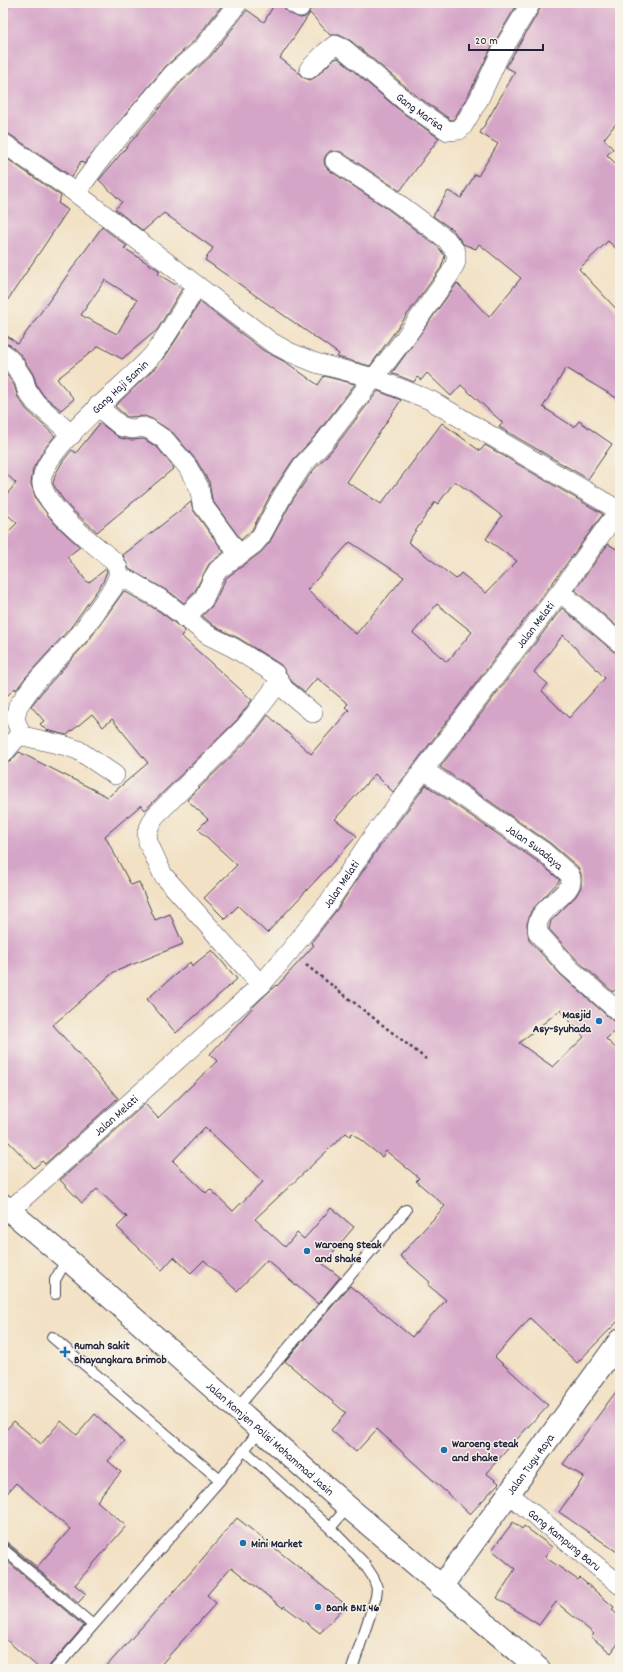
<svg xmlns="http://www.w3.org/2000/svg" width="623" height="1672" viewBox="0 0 623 1672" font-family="Dekko,sans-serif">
	<rect width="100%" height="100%" fill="#f7f3e8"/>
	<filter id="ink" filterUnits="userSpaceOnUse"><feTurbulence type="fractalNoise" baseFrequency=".025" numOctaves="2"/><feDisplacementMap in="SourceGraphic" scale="8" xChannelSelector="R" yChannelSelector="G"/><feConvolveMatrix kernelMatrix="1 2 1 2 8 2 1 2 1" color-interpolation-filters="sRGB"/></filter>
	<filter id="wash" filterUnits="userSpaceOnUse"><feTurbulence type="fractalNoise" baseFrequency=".012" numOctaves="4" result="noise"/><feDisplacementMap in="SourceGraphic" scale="16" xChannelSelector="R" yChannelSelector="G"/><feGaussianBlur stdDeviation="0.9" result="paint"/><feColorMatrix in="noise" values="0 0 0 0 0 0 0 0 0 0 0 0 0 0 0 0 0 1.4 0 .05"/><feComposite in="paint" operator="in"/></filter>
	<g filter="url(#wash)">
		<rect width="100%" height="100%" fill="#f2e1c4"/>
		<g id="blocks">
			<!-- building -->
			<path fill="#d5a5c8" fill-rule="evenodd" d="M12,3H224L194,41L165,67L84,164L81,161L72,177L9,134L3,132V13Z
				M275,3H282L287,12L300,18L305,17L309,13L310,3H518L491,48L469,94L454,119L451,120L417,96L351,41L339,35H330L310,13L280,58L298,72L302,77L310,80L316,77L333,60L338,58L403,113L439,138L400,191L341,152L330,151L326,155L324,160L325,166L329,170L385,207L438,247L445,256L441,268L370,366L337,357L339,354L205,260L213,248L164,213L143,231L115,209L122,202L99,180L181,82L211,56L247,10L264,22Z
				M542,3H620V118L604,139L613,149L607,155L620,168V252L608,241L579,269L620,313V400L566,368L543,407L574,427L579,421L612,444L588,479L499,427L503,423L461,385L451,396L427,373L421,380L417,377L414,382L392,373L457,283L489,317L521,278L479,244L476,249L463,244L453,230L433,216L448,191L461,198L475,174L478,176L498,144L480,133L515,72L506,67L540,9Z
				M3,156L61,196L58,203L68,210L3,307Z
				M102,227L127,246L124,248L160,271L158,274L182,289L157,330L122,359L99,346L57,379L74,399L61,410L44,396L37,386L33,374L21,355L10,345L3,342V333L18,344ZM105,280L137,300L117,334L81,315Z
				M200,302L264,351L287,363L318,385L324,376L355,384L316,435L293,460L273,490L252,530L241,540L212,500L209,482L196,460L173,433L152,419L145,416L127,417L115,406L163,360Z
				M3,369L14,385L18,397L27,410L55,436L44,449L33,469L31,484L36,499L54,523L80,547L67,557L88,583L106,569L107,571L103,582L71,627L25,678L16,690L15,688L3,700V537L17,523L3,511V499L16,483L3,471Z
				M378,391L401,400L347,482L381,504L442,423L480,451L485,445L603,514L551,585L393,792L375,774L335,819L357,836L267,933L238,906L225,919L204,898L237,865L198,829L208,819L187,800L253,735L268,715L311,754L349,710L345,707L348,704L317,678L305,692L292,682L281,665L240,639L214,626L202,616L213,605L226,578L260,553L269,543L292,501L311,473L333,449ZM455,481L502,516L486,539L517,561L486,593L461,573L456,579L408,542L435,502L438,504ZM350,542L404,577L356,634L307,590ZM437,604L472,632L447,662L413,633Z
				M100,423L120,438L131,440L144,439L158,448L174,468L97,532L70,508L62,498L53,484L55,475L63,461L72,450L76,453Z
				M191,502L193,510L224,552L209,564L194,593L184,603L171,593L129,569L123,555Z
				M608,544L620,551V629L575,590Z
				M124,591L159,611L185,631L181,636L252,700L237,720L145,810L141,805L105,836L131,885L139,882L155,920L170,914L183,944L114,972L53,1025L118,1098L45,1164L42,1161L34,1168L3,1136V765L11,761L19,752L108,797L148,763L112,719L103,727L92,714L67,735L46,730L40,724L44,721L31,706L42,692L89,640Z
				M562,608L613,651L620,654V984L613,992L576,959L549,929L551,921L576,896L581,887V874L578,867L550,843L440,767ZM563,635L605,678L569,718L542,691L548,684L534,672Z
				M426,785L537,861L560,880L531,911L527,924L529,940L561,975L613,1021L620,1024V1026L606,1039L620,1052V1319L577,1363L530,1318L495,1357L548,1405L486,1473L499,1483L470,1514L377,1429L356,1452L331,1430L346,1413L285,1361L350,1286L412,1337L446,1300L428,1285L430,1282L400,1256L445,1206L416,1181L419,1178L386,1151L382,1157L352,1133L350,1136L346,1133L255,1219L285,1247L297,1233L304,1239L331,1208L354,1227L323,1264L340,1277L318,1304L267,1260L237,1291L204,1260L191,1273L174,1257L162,1270L117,1227L127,1217L97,1189L82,1203L60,1180L145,1104L158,1118L217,1061L210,1054L255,1005L276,985L277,986L314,945L311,943L338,908L377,850ZM560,1010L584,1037L553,1067L519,1043ZM205,1127L263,1182L233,1211L210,1189L206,1193L173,1161Z
				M212,950L237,979L176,1033L147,999L190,962L192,966Z
				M620,1386V1554L559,1512L584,1477L563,1464Z
				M95,1414L125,1441L108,1461L121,1472L97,1501L126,1526L75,1585L86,1594L78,1603L7,1544L3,1543V1539L37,1567L70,1529L16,1483L3,1498V1433L14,1421L41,1444L61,1421L77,1435Z
				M237,1518L346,1605L320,1633L284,1606L283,1608L231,1567L207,1595L216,1603L157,1669H104L192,1571Z
				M513,1522L522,1529L524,1526L552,1547L545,1557L578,1580L580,1578L614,1607L612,1610L620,1617V1641L611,1653L591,1637L594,1634L556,1602L539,1625L497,1598L515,1569L492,1550Z
				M3,1558L84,1626L50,1665L49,1669H40L3,1637Z"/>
		</g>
	</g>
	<g filter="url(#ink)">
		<use href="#blocks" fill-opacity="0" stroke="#413f50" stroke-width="1"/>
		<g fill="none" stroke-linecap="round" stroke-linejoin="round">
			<defs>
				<path id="service" d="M55,1294V1280L67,1259
					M52,1337L220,1480
					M236,1409L406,1210
					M244,1450L330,1528L363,1562L373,1577L377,1588L376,1597L352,1669
					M330,1528L348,1507
					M3,1549L93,1625
					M55,1669L220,1480L260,1430"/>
				<g id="minor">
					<path d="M293,3L300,7"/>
					<path id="s1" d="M309,69L326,52L335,45L344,49L410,105L448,131L459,130L463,126L479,99L500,54L531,3"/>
					<path d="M3,143L76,193L271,342L289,352L316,363L374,378L430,400L620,511"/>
					<path d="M76,193L103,156L173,74L202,49L238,3"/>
					<path d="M3,353L13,363L24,380L27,391L36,403L72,435"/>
					<path d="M97,406L122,427L133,429L142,427L149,429L165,440L187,466L199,487L202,504L239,555"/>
					<path d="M118,577L130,581L165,602L208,635L234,648L269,670L275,674L284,689L313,713"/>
					<path d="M560,592L620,643"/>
					<path d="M184,618L203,600L213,578L218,570L254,544L261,536L283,495L302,466L324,442L405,338L450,274L456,262V252L446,239L391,198L335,161"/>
					<path d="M19,735L66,746L78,750L115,775"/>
					<path id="s2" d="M3,754L19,735V729L15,719L18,706L33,685L80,634L113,588L118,577V568L114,561C94,544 48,510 42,485C35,453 135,378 154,353C170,332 183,308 197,286"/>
					<path id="s3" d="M424,770L544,852L570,875C579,895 531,906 538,933L568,967L620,1013"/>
					<path d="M261,985L163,875L148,842L147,832L155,816L245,727L280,681"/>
					<path id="s4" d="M10,1210L261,985L289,952L329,902L373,836L560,592L618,511"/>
					<path id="s5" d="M509,1494L620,1585"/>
				</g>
				<g id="tertiary">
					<path id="s6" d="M441,1587L620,1340"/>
				</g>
				<g id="primary">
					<path id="s7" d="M3,1205L67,1259L348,1507L539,1669"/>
				</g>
			</defs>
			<!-- service casing -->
			<use href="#service" stroke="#413f50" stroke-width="12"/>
			<!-- minor casing -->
			<use href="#minor" stroke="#413f50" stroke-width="20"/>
			<!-- tertiary casing -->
			<use href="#tertiary" stroke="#413f50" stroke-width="24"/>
			<!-- primary casing -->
			<use href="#primary" stroke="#413f50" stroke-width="24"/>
			<!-- path -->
			<path stroke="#413f50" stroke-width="2.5" stroke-dasharray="3 3" stroke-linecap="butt" d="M306,965L426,1059"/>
			<!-- service -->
			<use href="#service" stroke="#fff" stroke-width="10"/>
			<!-- minor -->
			<use href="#minor" stroke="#fff" stroke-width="19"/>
			<!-- tertiary -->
			<use href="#tertiary" stroke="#fff" stroke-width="22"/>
			<!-- primary -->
			<use href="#primary" stroke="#fff" stroke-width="22"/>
		</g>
	</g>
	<!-- markers -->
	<g fill="#1f6fb2" stroke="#f7f3e8" stroke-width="1.5">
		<circle cx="599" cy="1021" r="4"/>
		<circle cx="307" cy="1251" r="4"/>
		<path d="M63 1346h4v4h4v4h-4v4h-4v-4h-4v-4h4z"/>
		<circle cx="444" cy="1450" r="4"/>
		<circle cx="243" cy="1543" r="4"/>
		<circle cx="318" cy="1607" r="4"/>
	</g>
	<g text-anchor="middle" stroke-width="3" stroke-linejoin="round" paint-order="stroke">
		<!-- street labels -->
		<g font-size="12" fill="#22223b" stroke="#f7f3e8">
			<text dy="4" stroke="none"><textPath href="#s1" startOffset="144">Gang Marisa</textPath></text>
			<text dy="4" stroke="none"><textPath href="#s2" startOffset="470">Gang Haji Samin</textPath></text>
			<text dy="4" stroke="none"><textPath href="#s4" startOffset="790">Jalan Melati</textPath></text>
			<text dy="4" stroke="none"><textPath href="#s3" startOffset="135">Jalan Swadaya</textPath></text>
			<text dy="4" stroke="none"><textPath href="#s4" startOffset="466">Jalan Melati</textPath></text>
			<text dy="4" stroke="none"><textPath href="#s4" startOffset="142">Jalan Melati</textPath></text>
			<text dy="4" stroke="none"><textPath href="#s7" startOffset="355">Jalan Komjen Polisi Mohammad Jasin</textPath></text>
			<text dy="4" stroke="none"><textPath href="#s6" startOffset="152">Jalan Tugu Raya</textPath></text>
			<text dy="4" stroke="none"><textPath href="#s5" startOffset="72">Gang Kampung Baru</textPath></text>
		</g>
		<!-- poi labels -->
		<g font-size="12" font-weight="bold" fill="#22223b" stroke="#f7f3e8" text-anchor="start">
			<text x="591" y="1018" text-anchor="end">Masjid<tspan x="591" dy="14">Asy-Syuhada</tspan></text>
			<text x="315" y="1248">Waroeng Steak<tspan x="315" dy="14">and Shake</tspan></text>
			<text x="74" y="1349">Rumah Sakit<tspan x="74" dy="14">Bhayangkara Brimob</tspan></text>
			<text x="452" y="1447">Waroeng steak<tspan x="452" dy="14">and shake</tspan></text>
			<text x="251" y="1547">Mini Market</text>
			<text x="326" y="1611">Bank BNI 46</text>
		</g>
	</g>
	<!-- margin -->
	<rect width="623" height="1672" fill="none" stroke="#f7f3e8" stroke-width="16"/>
	<!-- scale -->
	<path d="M469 44v6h74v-6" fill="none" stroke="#22223b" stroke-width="2"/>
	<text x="475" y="44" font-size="12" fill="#22223b" stroke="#f7f3e8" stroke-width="3" paint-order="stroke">20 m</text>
</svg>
